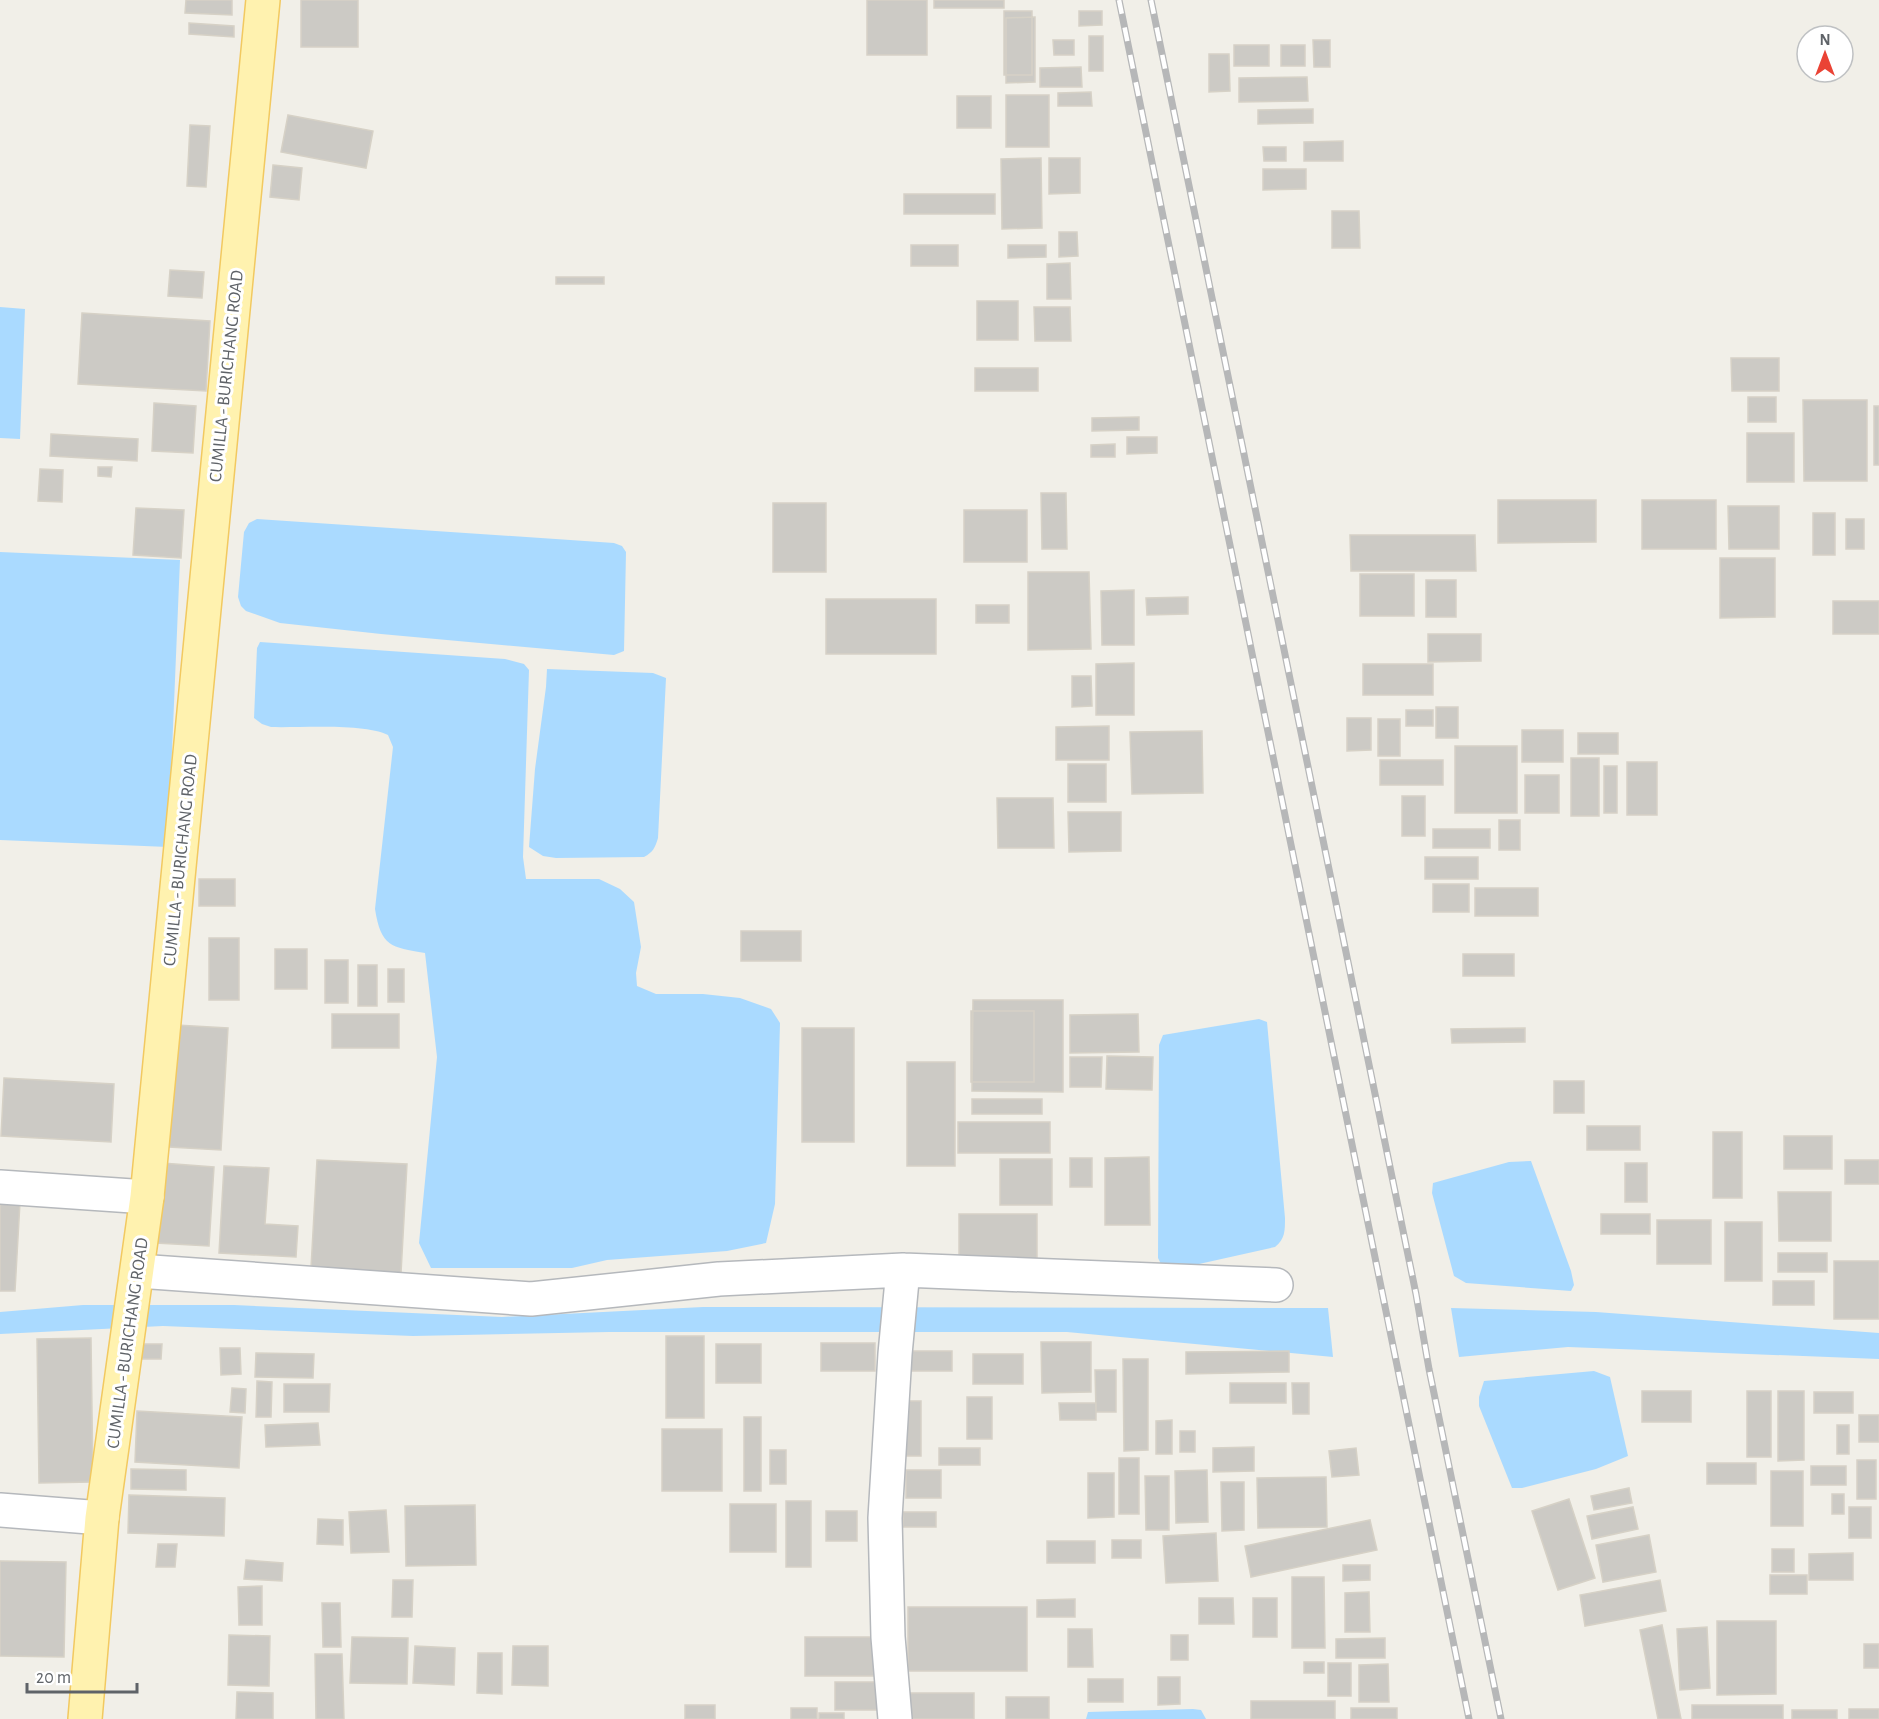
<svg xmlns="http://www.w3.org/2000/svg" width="1879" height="1719" viewBox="0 0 1879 1719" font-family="'Alegreya Sans',sans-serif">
	<rect width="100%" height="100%" fill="#f1efe8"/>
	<!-- water -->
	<path fill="#aadaff" d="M0,307L25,309L20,439L0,438Z
		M257,519L614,543L622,546L626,552L624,651L614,655L381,634L280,623L246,611L241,606L238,597L244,532L249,523Z
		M0,552L180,560L168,847L0,840Z
		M260,642L505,659L524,664L529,670L523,857L526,879H599L620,889L634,902L641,947L636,973L637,986L656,994H703L740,998L771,1009L780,1023L775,1204L766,1243L727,1251L607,1260L572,1268H431L419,1243L437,1057L425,953C391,947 381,947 375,909L393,747L388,735C363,723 300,728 271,727L262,724L254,718L257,648Z
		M547,669L653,673L666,678L658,838C655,848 653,852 644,857L556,858L543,856L529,847L535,769L546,687Z
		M1259,1019L1267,1022L1285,1218C1285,1231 1285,1239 1275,1247L1190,1266L1161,1264L1158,1258L1159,1045L1163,1035Z
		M1531,1161L1571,1271L1574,1285L1571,1291L1466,1283L1454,1276L1432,1193L1433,1183L1509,1162Z
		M83,1305H234L502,1317L703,1307L1328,1308L1333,1357L1067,1332H609L413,1336L163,1326L0,1334V1312Z
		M1451,1308L1596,1312L1879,1333V1359L1568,1347L1459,1357Z
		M1594,1371L1610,1377L1628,1456L1596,1469L1522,1488H1512L1479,1406V1397L1484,1381Z
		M1193,1709L1201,1710L1206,1719H1086L1088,1712Z"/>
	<!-- building -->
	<path fill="#cccac5" stroke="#d6d1c6" stroke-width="1.5" d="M186,0H232V15L185,13Z
		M301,0H358V47H301Z
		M867,0H927V55H867Z
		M934,0H1004V8H934Z
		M1004,11H1032V75H1004Z
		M1079,11H1102V25L1079,26Z
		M1035,17V82L1006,83V18Z
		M189,23L234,26V37L189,34Z
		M1089,36H1103V71H1089Z
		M1053,40H1074V55H1054Z
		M1313,40H1330V67H1314Z
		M1234,45H1269V66H1234Z
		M1281,45H1305V66H1281Z
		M1209,54H1229L1230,91L1209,92Z
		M1081,67L1082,87H1040V68Z
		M1307,77L1308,101L1239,102V78Z
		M1091,92L1092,106H1058V93Z
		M1006,95H1049V147H1006Z
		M957,96H991V128H957Z
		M1313,109V123L1258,124V110Z
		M288,115L373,131L366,168L281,152Z
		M190,125L210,126L206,187L187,186Z
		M1343,141V161H1304V142Z
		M1263,147H1286V161H1264Z
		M1041,158L1042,228L1002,229L1001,159Z
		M1049,158H1080V193L1049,194Z
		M273,165L302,168L299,200L270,197Z
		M1263,169H1306V189L1263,190Z
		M904,194H995V214H904Z
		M1332,211H1359L1360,248H1332Z
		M1059,232H1077L1078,256L1059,257Z
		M911,245H958V266H911Z
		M1008,245H1046V257L1008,258Z
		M1070,263L1071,299H1047V264Z
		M170,270L204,272L202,298L168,296Z
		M556,277H604V284H556Z
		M977,301H1018V340H977Z
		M1034,307H1070L1071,341H1035Z
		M82,313L210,321L206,391L78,384Z
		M1731,358H1779V391H1732Z
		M975,368H1038V391H975Z
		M1748,397H1776V422H1748Z
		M1803,400H1867V481H1804Z
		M154,403L196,406L193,453L152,451Z
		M1874,406H1879V465H1874Z
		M1139,417V430L1092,431V418Z
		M1747,433H1794V482H1747Z
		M51,434L138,439L137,461L50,456Z
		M1127,437H1157V453L1127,454Z
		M1115,444V457H1091V445Z
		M98,467H112L111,477L98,476Z
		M40,469L63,470L62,502L38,501Z
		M1041,493H1066L1067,549H1042Z
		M1498,500H1596V542L1498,543Z
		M1642,500H1716V549H1642Z
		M773,503H826V572H773Z
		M1728,506H1779V549H1729Z
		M136,508L184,510L181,558L133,555Z
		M964,510H1027V562H964Z
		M1813,513H1835V555H1813Z
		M1846,519H1864V549H1846Z
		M1350,535H1475L1476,571H1351Z
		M1720,558H1775V617L1720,618Z
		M1028,572H1089L1091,649L1028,650Z
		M1360,574H1414V616H1360Z
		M1426,580H1456V617H1426Z
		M1134,590V645H1102L1101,591Z
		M1188,597V614L1147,615L1146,598Z
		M826,599H936V654H826Z
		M1833,601H1879V634H1833Z
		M976,605H1009V623H976Z
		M1428,634H1481V661L1428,662Z
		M1134,663V715H1096V664Z
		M1363,664H1433V695H1363Z
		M1072,676H1091L1092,706L1072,707Z
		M1436,707H1458V738H1436Z
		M1406,710H1433V726H1406Z
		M1347,718H1371V750L1347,751Z
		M1378,719H1400V756H1378Z
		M1109,726V760H1056V727Z
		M1522,730H1563V762H1522Z
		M1202,731L1203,793L1132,794L1130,732Z
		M1578,733H1618V754H1578Z
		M1455,746H1517V813H1455Z
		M1571,758H1599V816H1571Z
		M1380,760H1443V785H1380Z
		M1627,762H1657V815H1627Z
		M1068,764H1106V802H1068Z
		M1604,766H1617V813H1604Z
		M1525,775H1559V813H1525Z
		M1402,796H1425V836H1402Z
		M997,798H1053L1054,848H998Z
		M1068,812H1121V851L1069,852Z
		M1499,820H1520V850H1499Z
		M1433,829H1490V848H1433Z
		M1425,857H1478V879H1425Z
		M199,879H235V906H199Z
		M1433,884H1469V912H1433Z
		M1475,888H1538V916H1475Z
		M741,931H801V961H741Z
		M209,938H239V1000H209Z
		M275,949H307V989H275Z
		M1463,954H1514V976H1463Z
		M325,960H348V1003H325Z
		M358,965H377V1006H358Z
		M388,969H404V1002H388Z
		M973,1000H1063V1092L972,1091Z
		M971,1011H1034V1082H971Z
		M332,1014H399V1048H332Z
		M1138,1014L1139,1052L1070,1053V1015Z
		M176,1025L228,1028L221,1150L169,1147Z
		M802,1028H854V1142H802Z
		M1525,1028V1042L1452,1043L1451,1029Z
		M1107,1056L1153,1057L1152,1090L1106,1089Z
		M1070,1057H1102L1101,1087H1070Z
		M907,1062H955V1166H907Z
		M4,1078L114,1084L111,1142L1,1136Z
		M1554,1081H1584V1113H1554Z
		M972,1099H1042V1114H972Z
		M958,1122H1050V1153H958Z
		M1587,1126H1640V1150H1587Z
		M1713,1132H1742V1198H1713Z
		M1784,1136H1832V1169H1784Z
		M1149,1157L1150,1225H1105V1158Z
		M1070,1158H1092V1187H1070Z
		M1000,1159H1052V1205H1000Z
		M317,1160L407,1164L401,1273L311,1268Z
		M1845,1160H1879V1184H1845Z
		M162,1163L214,1167L209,1246L156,1243Z
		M1625,1163H1647V1202H1625Z
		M224,1166L269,1168L265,1224L298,1226L296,1257L219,1253Z
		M1778,1192H1831V1241H1779Z
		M0,1201L20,1202L15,1291H0Z
		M959,1214H1037V1269H959Z
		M1601,1214H1650V1234H1601Z
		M1657,1220H1711V1264H1657Z
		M1725,1222H1762V1281H1725Z
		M1778,1253H1827V1272H1778Z
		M1834,1261H1879V1319H1834Z
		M1773,1281H1814V1305H1773Z
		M666,1336H704V1418H666Z
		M91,1338L93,1482L39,1483L37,1339Z
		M1041,1342H1091V1392L1042,1393Z
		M821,1343H875V1371H821Z
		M141,1344H162L161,1359H140Z
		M716,1344H761V1383H716Z
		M220,1348H240L241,1374L221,1375Z
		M909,1351H952V1371H909Z
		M1289,1351V1372L1186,1374V1352Z
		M256,1353L314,1354L313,1378L255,1377Z
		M973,1354H1023V1384H973Z
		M1123,1359H1148V1450L1124,1451Z
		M1095,1370H1116V1412H1096Z
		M257,1381L272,1382L271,1417H256Z
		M1230,1383H1286V1403H1230Z
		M1292,1383H1309V1414H1293Z
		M284,1384H330L329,1412H284Z
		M232,1388L246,1389L245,1413L230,1412Z
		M1642,1391H1691V1422H1642Z
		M1747,1391H1771V1457H1747Z
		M1778,1391H1804V1460L1778,1461Z
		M1814,1392H1853V1413H1814Z
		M967,1397H992V1439H967Z
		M904,1401H921V1456H904Z
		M1059,1403H1096V1420H1060Z
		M137,1411L242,1417L239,1468L135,1462Z
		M1859,1415H1879V1442H1859Z
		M744,1417H761V1491H744Z
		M1172,1420V1454H1156V1421Z
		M318,1423L320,1445L266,1447L265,1425Z
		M1837,1425H1849V1454H1837Z
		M662,1429H722V1491H662Z
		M1180,1431H1195V1452H1180Z
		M1254,1447V1471L1213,1472V1448Z
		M939,1448H980V1465H939Z
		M1356,1448L1359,1475L1332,1477L1329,1451Z
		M770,1450H786V1484H770Z
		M1119,1458H1139V1514H1119Z
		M1857,1460H1876V1499H1857Z
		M1707,1463H1756V1484H1707Z
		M1811,1466H1846V1485H1811Z
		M131,1469L186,1470V1490L131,1489Z
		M906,1470H941V1498H906Z
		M1207,1470L1208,1522L1176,1523L1175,1471Z
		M1771,1471H1803V1526H1771Z
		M1088,1473H1114V1517L1088,1518Z
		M1145,1476H1169V1530H1146Z
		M1326,1477L1327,1527L1258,1528L1257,1478Z
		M1221,1482H1244V1530L1222,1531Z
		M1629,1488L1632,1503L1594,1510L1591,1496Z
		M1832,1494H1844V1514H1832Z
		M129,1495L225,1498L224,1536L128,1533Z
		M1569,1499L1595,1578L1558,1590L1532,1511Z
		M786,1501H811V1567H786Z
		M730,1504H776V1552H730Z
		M475,1505L476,1565L406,1566L405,1506Z
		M1633,1507L1638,1529L1592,1539L1587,1516Z
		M1849,1507H1871V1538H1849Z
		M386,1510L389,1552L351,1553L349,1512Z
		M826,1511H857V1541H826Z
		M903,1512H936V1527H903Z
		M318,1519L343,1520V1545L317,1544Z
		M1370,1520L1377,1550L1251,1577L1245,1546Z
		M1216,1533L1218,1581L1166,1583L1163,1536Z
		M1649,1535L1656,1572L1603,1582L1596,1545Z
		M1112,1540H1141V1558H1112Z
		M1047,1541H1095V1563H1047Z
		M158,1544H177L175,1567H156Z
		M1772,1549H1794V1572H1772Z
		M1853,1553V1580H1809V1554Z
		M246,1560L283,1563L282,1581L244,1579Z
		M0,1561L66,1562L64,1657L0,1656Z
		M1343,1565H1370V1580L1343,1581Z
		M1770,1575H1807V1594H1770Z
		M1292,1577H1324L1325,1648H1292Z
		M393,1580H413L412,1617H392Z
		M1660,1580L1666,1611L1585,1626L1580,1595Z
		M262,1586V1625H239L238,1587Z
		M1369,1592L1370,1632H1345V1593Z
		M1199,1598H1233L1234,1624H1199Z
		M1253,1598H1277V1637H1253Z
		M1075,1599V1617H1037V1600Z
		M322,1603H340L341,1647H323Z
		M908,1607H1027V1671H908Z
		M1717,1621H1776V1694L1717,1695Z
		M1662,1625L1681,1719H1658L1640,1630Z
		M1707,1627L1710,1688L1680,1690L1677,1629Z
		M1068,1629H1092L1093,1667H1068Z
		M229,1635L270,1636L269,1686L228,1685Z
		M1171,1635H1188V1660H1171Z
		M352,1637L408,1638L407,1684L350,1683Z
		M805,1637H875V1676H805Z
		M1385,1638V1658H1336V1639Z
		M1864,1644H1879V1668H1864Z
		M415,1646L455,1648L454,1685L413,1683Z
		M513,1646H548V1686L512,1685Z
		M478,1653H502V1694L477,1693Z
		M315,1654H342L344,1719H316Z
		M1304,1662H1324V1673H1304Z
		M1328,1663H1351V1696H1328Z
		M1388,1664L1389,1702H1359V1665Z
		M1158,1677H1180V1704L1158,1705Z
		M1088,1679H1123V1702H1088Z
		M835,1682H877V1710H835Z
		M237,1692L273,1693V1719H236Z
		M907,1693H974V1719H907Z
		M1006,1697H1049V1719H1006Z
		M1251,1701H1335V1719H1251Z
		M685,1705H715V1719H685Z
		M1692,1705H1783V1719H1692Z
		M791,1708H817V1719H791Z
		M1351,1708H1397V1719H1351Z
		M1849,1709H1879V1719H1849Z
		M1792,1710H1837V1719H1792Z
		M819,1713H844V1719H819Z"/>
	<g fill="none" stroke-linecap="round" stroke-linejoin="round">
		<defs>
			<path id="minor" d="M0,1187L147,1197
				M138,1271L531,1299L719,1279L903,1270L1276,1285
				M0,1510L102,1518
				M895,1719L888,1637L885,1518L895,1354L903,1270"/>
			<path id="major" d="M85,1719L102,1518L147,1197L263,0"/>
		</defs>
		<!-- minor casing -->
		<use href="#minor" stroke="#b5b8bc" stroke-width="36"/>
		<!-- major casing -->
		<use href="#major" stroke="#f2c960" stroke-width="36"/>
		<!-- minor -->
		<use href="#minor" stroke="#fff" stroke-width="33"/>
		<!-- major -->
		<use href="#major" stroke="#fff2af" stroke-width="33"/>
		<defs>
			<path id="rail" d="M1119,0L1469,1719
				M1151,0L1416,1294L1429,1369L1501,1719"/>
		</defs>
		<!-- rail casing -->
		<use href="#rail" stroke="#b6b7b8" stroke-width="7"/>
		<!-- rail -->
		<use href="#rail" stroke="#fff" stroke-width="4.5" stroke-dasharray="14" stroke-linecap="butt"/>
	</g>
	<g text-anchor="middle" stroke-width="6" stroke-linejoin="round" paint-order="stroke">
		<!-- street labels -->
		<g font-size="18" fill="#5f6368" stroke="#fff">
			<text transform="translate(226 376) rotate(-84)" y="6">CUMILLA - BURICHANG ROAD</text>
			<text transform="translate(180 860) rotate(-84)" y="6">CUMILLA - BURICHANG ROAD</text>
			<text transform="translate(127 1343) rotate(-82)" y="6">CUMILLA - BURICHANG ROAD</text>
		</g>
	</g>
	<!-- north arrow -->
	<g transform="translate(1825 54)"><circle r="28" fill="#ffffff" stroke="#bfc1c3" stroke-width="1.5"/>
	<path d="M0-4.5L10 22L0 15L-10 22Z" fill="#ea4335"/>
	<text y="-9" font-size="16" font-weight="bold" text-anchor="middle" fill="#5f6368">N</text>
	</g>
	<!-- scale -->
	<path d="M27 1683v9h110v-9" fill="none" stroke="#5f6368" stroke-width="3"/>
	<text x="36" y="1683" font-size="18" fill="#5f6368" stroke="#ffffff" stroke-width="4.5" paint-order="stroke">20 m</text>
</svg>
